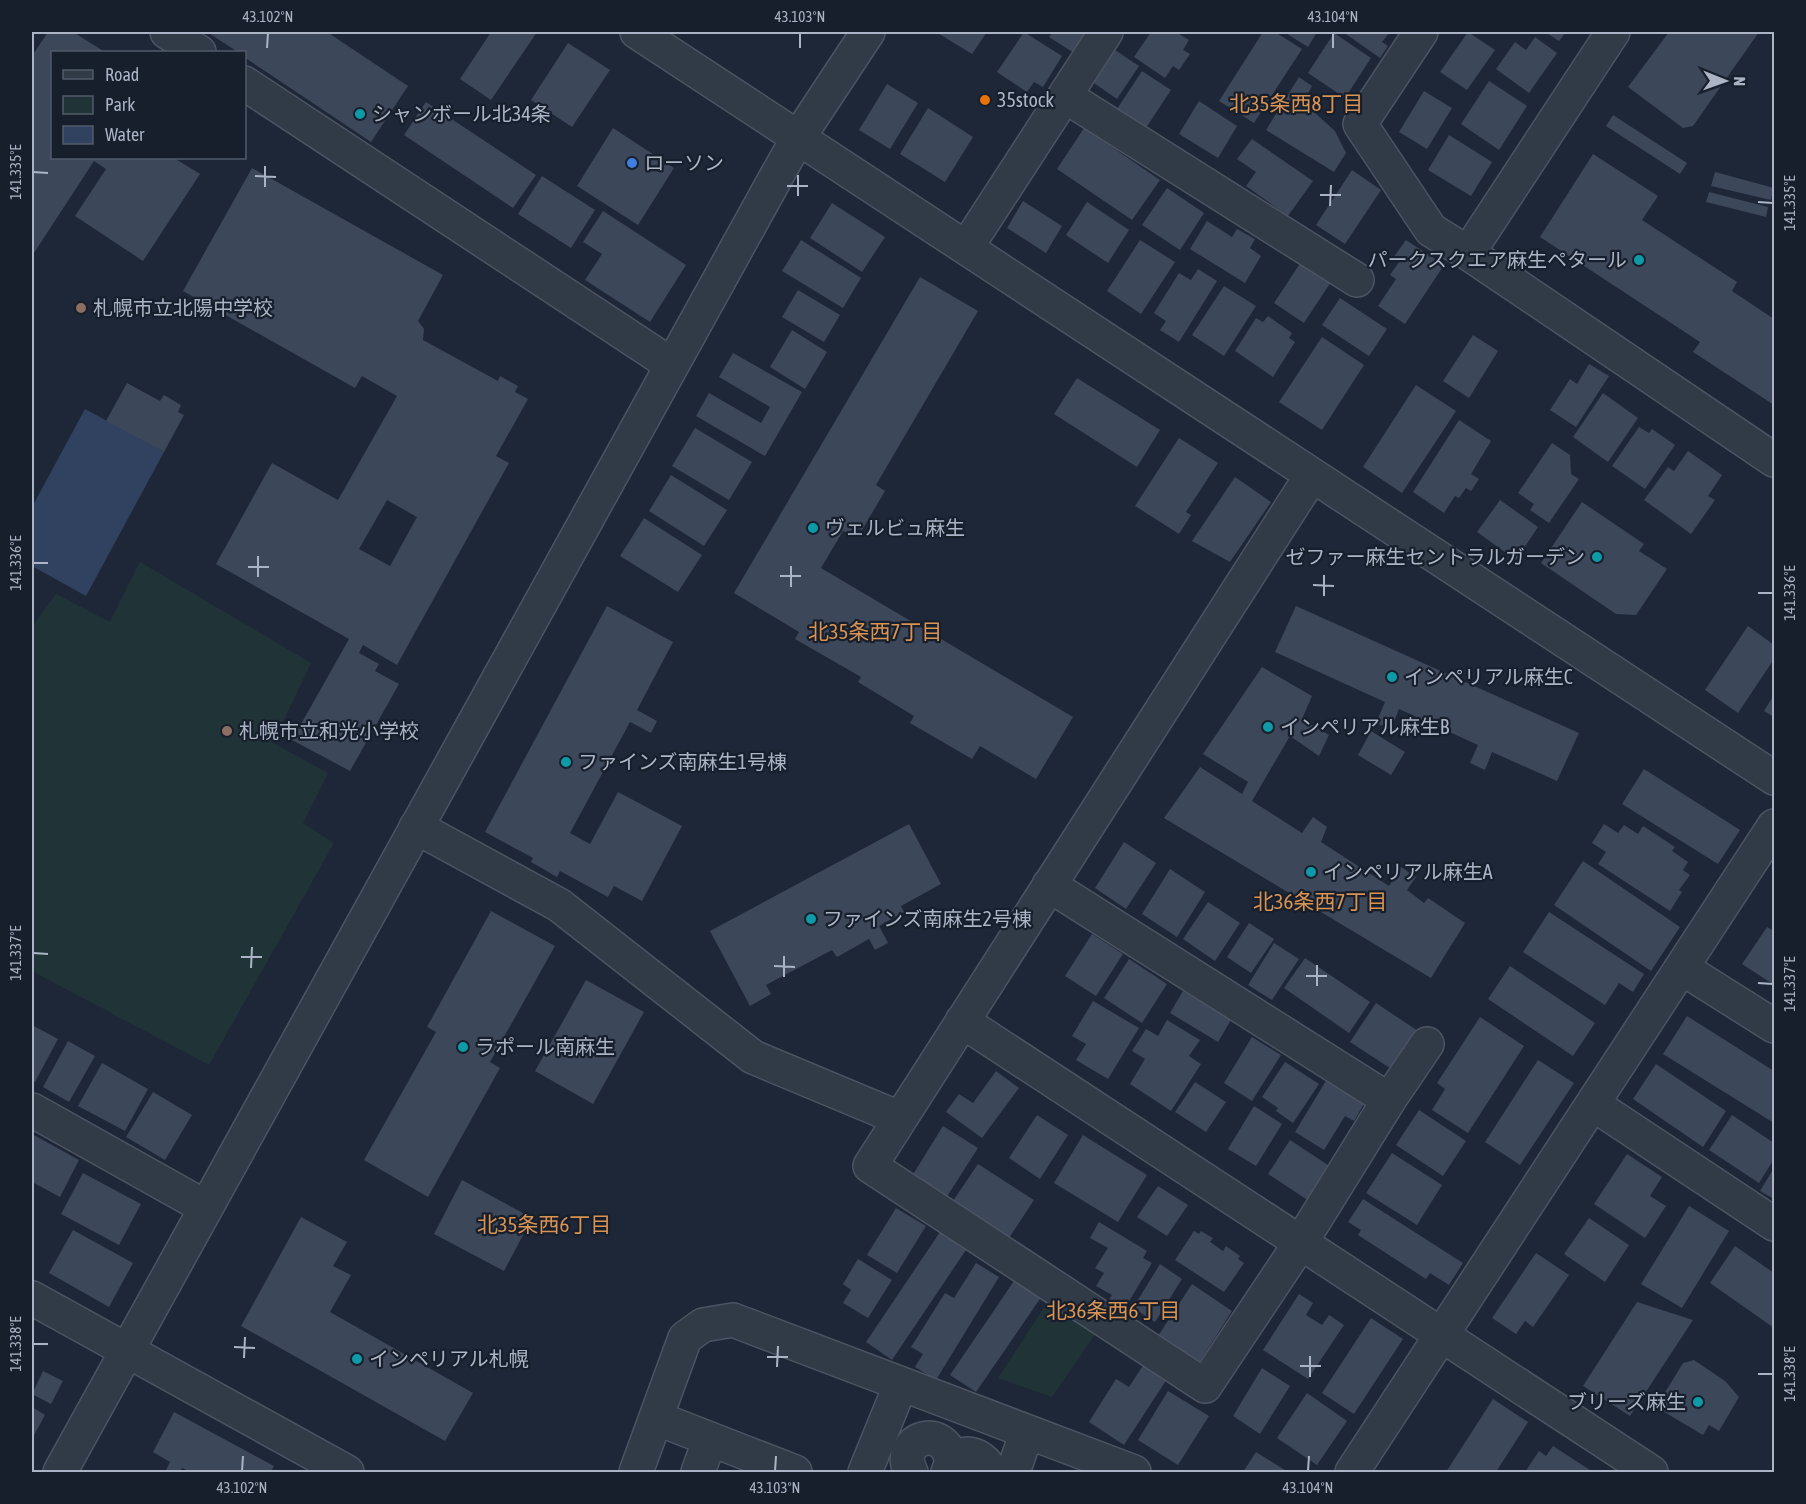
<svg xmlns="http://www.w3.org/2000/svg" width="1806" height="1504" viewBox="0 0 1806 1504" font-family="'Asap Condensed','Noto Sans JP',sans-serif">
	<rect width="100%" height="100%" fill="#1e2737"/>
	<!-- green -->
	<path fill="#203438" d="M140,562L311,663L273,743L328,773L303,823L334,843L209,1065L32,971V627L56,594L110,622Z
		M1049,1300L1099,1329L1052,1397L998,1378Z"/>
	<!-- water -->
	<path fill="#30425f" d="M85,409L164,452L86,596L32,566V507Z"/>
	<!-- building -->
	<path fill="#3c475a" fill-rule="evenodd" d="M48,32H73L105,52H52V158H174L200,174L143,261L75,216L106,169L94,161L32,256V56Z
		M207,32H327L408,86L371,142L244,57V52H238Z
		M491,32H537L491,100L460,79Z
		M936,32H987L972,54Z
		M1024,32L1062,56L1043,87L1034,82L1027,92L997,72Z
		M1053,32H1087L1074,53L1049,37Z
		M1151,32H1176L1189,40L1183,50L1190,54L1179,70L1173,66L1165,78L1134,57Z
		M1263,32H1275L1302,49L1254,123L1219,101Z
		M1284,32H1317L1308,47Z
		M1343,32H1390L1382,42L1388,46L1380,58Z
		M1468,32L1495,50L1467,90L1440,72Z
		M1545,32H1566L1559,41Z
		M1669,32H1759L1693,126L1683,128L1628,87Z
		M1334,33L1371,58L1345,98L1308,73Z
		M1535,37L1557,53L1529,93L1496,69L1515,42L1526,50Z
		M568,43L610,70L572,127L531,100Z
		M1112,48L1139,66L1117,99L1091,81Z
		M1142,71L1171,90L1146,128L1117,109Z
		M1299,77L1312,86L1307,95L1319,103L1314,112L1335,131L1346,153L1334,172L1266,130Z
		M1489,81L1527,106L1499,150L1461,124Z
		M887,84L918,103L890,149L859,130Z
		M1424,91L1452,108L1427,149L1399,132Z
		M1199,101L1237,126L1218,158L1179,134Z
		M426,102L536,175L513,208L404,135Z
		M928,108L973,137L945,182L900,154Z
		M1613,115L1687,163L1680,174L1606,126Z
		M613,128L674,168L638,225L577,186Z
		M1084,128L1160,180L1132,220L1057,169Z
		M1449,135L1492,162L1471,196L1428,170Z
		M1252,139L1313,181L1288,216L1246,186L1256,172L1237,159Z
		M1593,154L1658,196L1642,220L1737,282L1732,291L1774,319V405L1693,352L1700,342L1540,237Z
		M252,168L443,275L418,321L424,329L423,340L498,381L500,376L518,386L515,392L528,399L496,456L509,463L397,665L363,645L359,653L379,664L375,671L399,684L350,771L292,740L349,639L216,564L272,463L338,500L397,396L362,376L355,388L183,291ZM387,500L417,517L390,566L359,549Z
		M1352,170L1381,190L1345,244L1316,225Z
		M1715,172L1774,188L1771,200L1711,186Z
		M542,176L595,210L571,248L518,214Z
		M1167,188L1204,213L1180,250L1142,225Z
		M1709,192L1768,207L1766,217L1706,202Z
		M1023,201L1062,226L1046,253L1007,228Z
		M1087,202L1129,230L1108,263L1066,235Z
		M832,203L885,237L862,272L810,238Z
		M603,211L686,265L650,322L585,280L602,254L583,242Z
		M1207,221L1232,237L1237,229L1255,239L1250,248L1261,256L1245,283L1190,249Z
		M801,240L861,278L843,308L782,271Z
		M1140,240L1175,262L1141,314L1107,291Z
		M1406,240L1444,265L1405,324L1378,306L1396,279L1390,275L1399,262L1393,258Z
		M1301,262L1331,282L1304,323L1274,303Z
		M1198,269L1217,281L1179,342L1160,330L1166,321L1154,313L1179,273L1191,280Z
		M920,277L978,311L876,485L885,491L862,530L854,526L849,534L843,531L821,568L1073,717L1036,779L980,746L972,759L910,723L914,716L858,682L861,677L795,639L799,632L734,593Z
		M1224,286L1256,306L1224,356L1192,335Z
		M798,290L840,315L824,342L782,317Z
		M1340,298L1387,329L1369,356L1322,325Z
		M1268,316L1292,333L1289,338L1295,342L1273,377L1235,351L1256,318L1263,322Z
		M792,330L827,352L805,389L770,367Z
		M1473,335L1498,351L1469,398L1443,381Z
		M1322,337L1364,365L1322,430L1279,402Z
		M733,353L802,392L765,456L696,416L709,393L761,423L770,407L719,377Z
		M1589,364L1609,376L1576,427L1550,410L1570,379L1577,384Z
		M1077,378L1160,430L1137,467L1054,414Z
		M127,383L160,401L164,395L181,405L178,412L184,415L164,452L106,421Z
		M1416,385L1456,411L1402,493L1363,467Z
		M1603,393L1638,418L1608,462L1573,437Z
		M1459,420L1491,441L1471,474L1479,479L1471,491L1466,488L1459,498L1455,496L1444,513L1413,492Z
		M1639,427L1649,433L1652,429L1675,445L1645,489L1612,466Z
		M695,428L752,462L729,500L672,466Z
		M1179,438L1218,463L1186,512L1191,515L1179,534L1135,506Z
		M1552,443L1570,455L1571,474L1579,479L1549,523L1530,510L1534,504L1518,493Z
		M1688,451L1722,475L1708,496L1715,500L1691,534L1644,500L1668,467L1674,471Z
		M671,475L727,510L704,546L649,511Z
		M1235,477L1271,502L1230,562L1192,541Z
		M1500,500L1538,527L1516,560L1477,532Z
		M1582,502L1644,544L1639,551L1667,569L1636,615L1616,614L1541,563Z
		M644,518L702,555L678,592L620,556Z
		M607,606L673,642L637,710L657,721L651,733L630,722L570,833L590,844L618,792L682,826L642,901L614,886L608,897L560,871L557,877L531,862L533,858L485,832Z
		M1296,606L1579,733L1557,781L1492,752L1485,770L1470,763L1478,745L1399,709L1391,729L1376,723L1385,702L1275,652Z
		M1748,626L1774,645V659L1738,713L1705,690Z
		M1262,667L1312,696L1302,719L1329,735L1319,756L1290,736L1252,801L1302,833L1313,817L1327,827L1321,842L1389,886L1401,867L1416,877L1407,890L1424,903L1428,898L1465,923L1431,978L1164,818L1200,767L1242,794L1248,782L1203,754Z
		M1774,695V717L1764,711Z
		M1371,731L1405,752L1391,775L1358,755Z
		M1644,769L1740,830L1718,864L1622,804Z
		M909,824L941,884L901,906L904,912L879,926L888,943L875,950L869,939L837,957L832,950L766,985L771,994L750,1006L710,931Z
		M1604,824L1618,833L1624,825L1638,834L1643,826L1675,847L1672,851L1688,862L1683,870L1690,875L1679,890L1682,892L1670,911L1598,864L1606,852L1592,843Z
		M1124,842L1156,863L1126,909L1095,888Z
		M1583,861L1680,927L1651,971L1554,905Z
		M1170,869L1205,892L1177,937L1142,914Z
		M1208,902L1240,923L1215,961L1183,939Z
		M491,911L555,946L490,1062L500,1068L428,1197L364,1160L436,1032L427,1027Z
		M1549,912L1644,974L1633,992L1619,983L1605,1005L1523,952Z
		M1249,923L1274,939L1251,973L1227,957Z
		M1767,927L1774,931V985L1742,964Z
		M1092,934L1123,954L1096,996L1065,976Z
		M1274,943L1299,959L1272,1000L1248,985Z
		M1305,958L1370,1002L1349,1033L1284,988Z
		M1129,959L1167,984L1142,1023L1104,998Z
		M1510,966L1595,1023L1573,1056L1488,999Z
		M586,980L644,1012L593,1104L535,1071Z
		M1183,991L1231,1020L1218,1042L1170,1013Z
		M1093,1001L1139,1028L1108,1079L1076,1060L1086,1044L1072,1036Z
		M1376,1003L1418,1031L1393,1070L1350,1042Z
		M1687,1016L1774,1071V1123L1663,1054Z
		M1480,1017L1524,1046L1468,1133L1432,1110L1445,1089L1437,1083Z
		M1167,1020L1200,1040L1189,1056L1201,1064L1171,1111L1130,1084L1145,1059L1132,1051L1146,1029L1158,1036Z
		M32,1025L58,1039L35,1082L32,1080Z
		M1252,1037L1281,1055L1252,1101L1224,1083Z
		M68,1041L95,1056L69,1102L43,1087Z
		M1538,1060L1574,1083L1520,1165L1485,1142Z
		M1285,1062L1319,1084L1293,1123L1276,1111L1278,1108L1262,1097Z
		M102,1063L148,1089L125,1131L78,1106Z
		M1656,1064L1726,1111L1703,1147L1633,1099Z
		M996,1071L1019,1088L982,1138L946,1112L959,1094L973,1103Z
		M1327,1079L1365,1102L1354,1121L1345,1116L1324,1150L1295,1132Z
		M1195,1082L1226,1102L1206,1132L1175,1112Z
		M153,1092L192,1115L165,1160L126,1137Z
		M1254,1106L1282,1124L1256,1166L1228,1149Z
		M1419,1110L1466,1141L1443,1176L1396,1145Z
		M1037,1115L1068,1135L1040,1179L1009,1158Z
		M1732,1115L1774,1143V1159L1759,1183L1709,1150Z
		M943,1126L978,1148L946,1198L912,1176Z
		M32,1134L79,1160L60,1197L32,1182Z
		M1083,1135L1147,1175L1118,1222L1054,1183Z
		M1290,1140L1331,1167L1309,1201L1268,1174Z
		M1392,1153L1442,1185L1417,1225L1366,1193Z
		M1627,1154L1662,1177L1650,1196L1666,1206L1645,1238L1594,1204Z
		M978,1164L1034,1200L1009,1238L953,1201Z
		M1774,1168V1199L1760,1191Z
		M83,1173L141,1204L119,1245L61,1214Z
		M462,1180L532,1218L504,1271L434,1234Z
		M1158,1186L1188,1205L1167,1236L1137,1217Z
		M1363,1199L1463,1263L1449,1285L1430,1273L1426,1279L1358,1235L1361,1230L1348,1222Z
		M1689,1206L1729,1231L1682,1308L1641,1284Z
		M896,1208L926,1226L897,1273L867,1255Z
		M301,1217L347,1242L333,1266L351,1275L330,1312L473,1393L445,1441L241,1326Z
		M1589,1218L1629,1245L1605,1282L1564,1254Z
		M1099,1222L1147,1251L1143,1258L1152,1263L1122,1313L1107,1303L1112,1295L1096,1286L1104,1273L1095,1268L1108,1248L1090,1238Z
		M942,1229L968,1247L892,1360L866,1342Z
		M73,1230L133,1263L109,1307L49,1273Z
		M1194,1231L1199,1234L1201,1231L1213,1238L1210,1242L1223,1251L1226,1246L1240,1256L1238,1259L1244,1263L1224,1292L1175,1260Z
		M1735,1246L1774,1273V1328L1710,1283Z
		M1536,1253L1569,1275L1533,1327L1525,1321L1516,1334L1492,1318Z
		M858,1259L892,1280L868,1318L843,1303L851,1290L843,1284Z
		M976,1263L999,1277L936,1380L915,1367L923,1354L911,1347L945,1293L954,1298Z
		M1160,1264L1182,1279L1155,1322L1133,1308Z
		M1016,1278L1042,1296L976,1392L950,1375Z
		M1192,1284L1232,1311L1197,1366L1156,1339Z
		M1299,1294L1313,1303L1306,1315L1322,1325L1329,1315L1344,1325L1308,1379L1263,1350Z
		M1637,1302L1693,1320L1630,1416L1583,1386Z
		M1371,1318L1403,1339L1354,1414L1322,1393Z
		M1694,1360L1725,1381L1739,1397L1719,1431L1709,1425L1703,1435L1656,1407L1683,1363Z
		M1144,1364L1167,1379L1124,1445L1089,1422L1116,1379L1129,1387Z
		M1262,1368L1290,1386L1260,1434L1233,1416Z
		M43,1371L63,1381L51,1404L32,1394Z
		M1168,1391L1209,1416L1178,1465L1138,1440Z
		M1307,1393L1347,1421L1317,1465L1277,1438Z
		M1493,1399L1528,1422L1496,1472H1446Z
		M32,1407L45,1415L32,1439Z
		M174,1412L274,1466L271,1472H191L182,1468L180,1472H165L170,1462L153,1452Z
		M1553,1446L1593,1472H1525L1539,1451L1546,1456Z
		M1256,1452L1288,1472H1243Z"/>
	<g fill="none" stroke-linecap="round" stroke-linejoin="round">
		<defs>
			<path id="minor" d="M167,32L199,52
				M637,32L1774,778
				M1421,32L1360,124L1431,230L1468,253L1774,460
				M244,83L672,365
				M1065,96L1357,280
				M966,248L1106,32
				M1468,253L1613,32
				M1312,475L870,1166L1205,1386L1301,1242L1389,1100L1427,1044
				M416,827L559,905L753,1057L899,1118
				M1049,885L1389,1100
				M1682,968L1774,1026
				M962,1021L1651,1472
				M1593,1104L1774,1224
				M32,1110L205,1207
				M32,1298L347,1472
				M656,1418L795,1472
				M60,1472L775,179L798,138L868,32
				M636,1472L685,1338L703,1325L733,1320L1134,1472
				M698,1472L710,1439
				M865,1472L901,1384
				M911,1472C893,1439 946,1420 952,1463
				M948,1472C949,1469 950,1466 952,1463C964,1446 985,1456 991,1472
				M1013,1472L1027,1432
				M1352,1472L1774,826"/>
		</defs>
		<!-- minor casing -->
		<use href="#minor" stroke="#4c5463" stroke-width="36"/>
		<!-- minor -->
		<use href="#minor" stroke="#313a47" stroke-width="33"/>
	</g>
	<!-- ticks -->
	<path fill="none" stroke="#abb4c5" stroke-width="2" d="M267,48L268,33M800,48V33M1333,48V33M33,172L48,173M255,176L276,177M787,186H808M265,187V166M1320,195H1341M798,196V175M1758,202L1773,203M1330,206L1331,185M33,563H48M248,567H269M780,576H801M258,577V556M1313,585L1334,586M791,587V566M1758,593H1773M1324,596V575M33,953L48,954M241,957H262M774,966L795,967M251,968L252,947M1306,976H1327M784,977V956M1758,983L1773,984M1317,986V965M33,1344H48M234,1347L255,1348M767,1357H788M244,1358L245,1337M1300,1366H1321M777,1367L778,1346M1758,1374H1773M1310,1377V1356M242,1471L243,1456M775,1471L776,1456M1308,1471L1309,1456"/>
	<!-- markers -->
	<circle fill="#e8710a" stroke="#171f2c" stroke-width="2" cx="985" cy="100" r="6"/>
	<g fill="#0f9aa8" stroke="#171f2c" stroke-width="2">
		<circle cx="360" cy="114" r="6"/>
		<circle cx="1639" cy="260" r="6"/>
		<circle cx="813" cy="528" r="6"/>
		<circle cx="1597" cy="557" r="6"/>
		<circle cx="1392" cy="677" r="6"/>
		<circle cx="1268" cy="727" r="6"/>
		<circle cx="566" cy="762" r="6"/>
		<circle cx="1311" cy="872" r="6"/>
		<circle cx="811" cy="919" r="6"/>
		<circle cx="463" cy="1047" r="6"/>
		<circle cx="357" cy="1359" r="6"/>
		<circle cx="1698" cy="1402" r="6"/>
	</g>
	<circle fill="#3f7fe0" stroke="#171f2c" stroke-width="2" cx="632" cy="163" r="6"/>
	<g fill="#8d6e63" stroke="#171f2c" stroke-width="2">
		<circle cx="81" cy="308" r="6"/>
		<circle cx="227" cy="731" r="6"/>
	</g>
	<g text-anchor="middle" stroke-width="4.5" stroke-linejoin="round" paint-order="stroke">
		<!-- poi labels -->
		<g font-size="20" fill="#abb4c5" stroke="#171f2c" text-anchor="start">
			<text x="997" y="107">35stock</text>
			<text x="372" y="121">シャンボール北34条</text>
			<text x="644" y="170">ローソン</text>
			<text x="1627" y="267" text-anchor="end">パークスクエア麻生ペタール</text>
			<text x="93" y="315">札幌市立北陽中学校</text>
			<text x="825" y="535">ヴェルビュ麻生</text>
			<text x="1585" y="564" text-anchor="end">ゼファー麻生セントラルガーデン</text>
			<text x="1404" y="684">インペリアル麻生C</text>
			<text x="1280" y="734">インペリアル麻生B</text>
			<text x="239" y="738">札幌市立和光小学校</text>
			<text x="578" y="769">ファインズ南麻生1号棟</text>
			<text x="1323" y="879">インペリアル麻生A</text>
			<text x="823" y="926">ファインズ南麻生2号棟</text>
			<text x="475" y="1054">ラポール南麻生</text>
			<text x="369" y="1366">インペリアル札幌</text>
			<text x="1686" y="1409" text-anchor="end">ブリーズ麻生</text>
		</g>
		<!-- neighbourhood labels -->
		<g font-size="21" fill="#d99352" stroke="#171f2c">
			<text x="1296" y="111">北35条西8丁目</text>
			<text x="875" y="639">北35条西7丁目</text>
			<text x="1320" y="909">北36条西7丁目</text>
			<text x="544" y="1232">北35条西6丁目</text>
			<text x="1113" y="1318">北36条西6丁目</text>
		</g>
	</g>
	<!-- border -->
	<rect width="1806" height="1504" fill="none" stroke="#171f2c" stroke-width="66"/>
	<!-- legend -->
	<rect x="51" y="51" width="195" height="108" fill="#171f2c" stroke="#525b69" stroke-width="1.5"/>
	<rect x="63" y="70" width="30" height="9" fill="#313a47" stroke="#525b69" stroke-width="1.5"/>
	<text x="105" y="81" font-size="18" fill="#abb4c5">Road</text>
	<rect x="63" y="96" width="30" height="18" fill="#203438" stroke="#525b69" stroke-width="1.5"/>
	<text x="105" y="111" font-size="18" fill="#abb4c5">Park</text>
	<rect x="63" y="126" width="30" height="18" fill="#30425f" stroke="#525b69" stroke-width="1.5"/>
	<text x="105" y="141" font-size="18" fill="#abb4c5">Water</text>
	<!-- north arrow -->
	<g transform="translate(1725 81) rotate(91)" stroke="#171f2c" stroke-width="4.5" paint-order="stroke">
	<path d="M0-4.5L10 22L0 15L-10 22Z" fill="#abb4c5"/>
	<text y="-9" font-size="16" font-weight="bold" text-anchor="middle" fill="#abb4c5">N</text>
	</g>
	<rect x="33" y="33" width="1740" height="1438" fill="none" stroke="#abb4c5" stroke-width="2"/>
	<g font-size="15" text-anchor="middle" fill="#abb4c5">
		<text x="268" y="22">43.102°N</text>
		<text x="800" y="22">43.103°N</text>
		<text x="1333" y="22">43.104°N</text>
		<text transform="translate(16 172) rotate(-90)" y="5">141.335°E</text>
		<text transform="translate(1790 203) rotate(-90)" y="5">141.335°E</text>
		<text transform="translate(16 563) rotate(-90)" y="5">141.336°E</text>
		<text transform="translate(1790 593) rotate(-90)" y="5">141.336°E</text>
		<text transform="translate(16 953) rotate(-90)" y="5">141.337°E</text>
		<text transform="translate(1790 984) rotate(-90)" y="5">141.337°E</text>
		<text transform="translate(16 1344) rotate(-90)" y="5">141.338°E</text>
		<text transform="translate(1790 1374) rotate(-90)" y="5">141.338°E</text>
		<text x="242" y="1493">43.102°N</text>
		<text x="775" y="1493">43.103°N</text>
		<text x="1308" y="1493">43.104°N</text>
	</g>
</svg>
